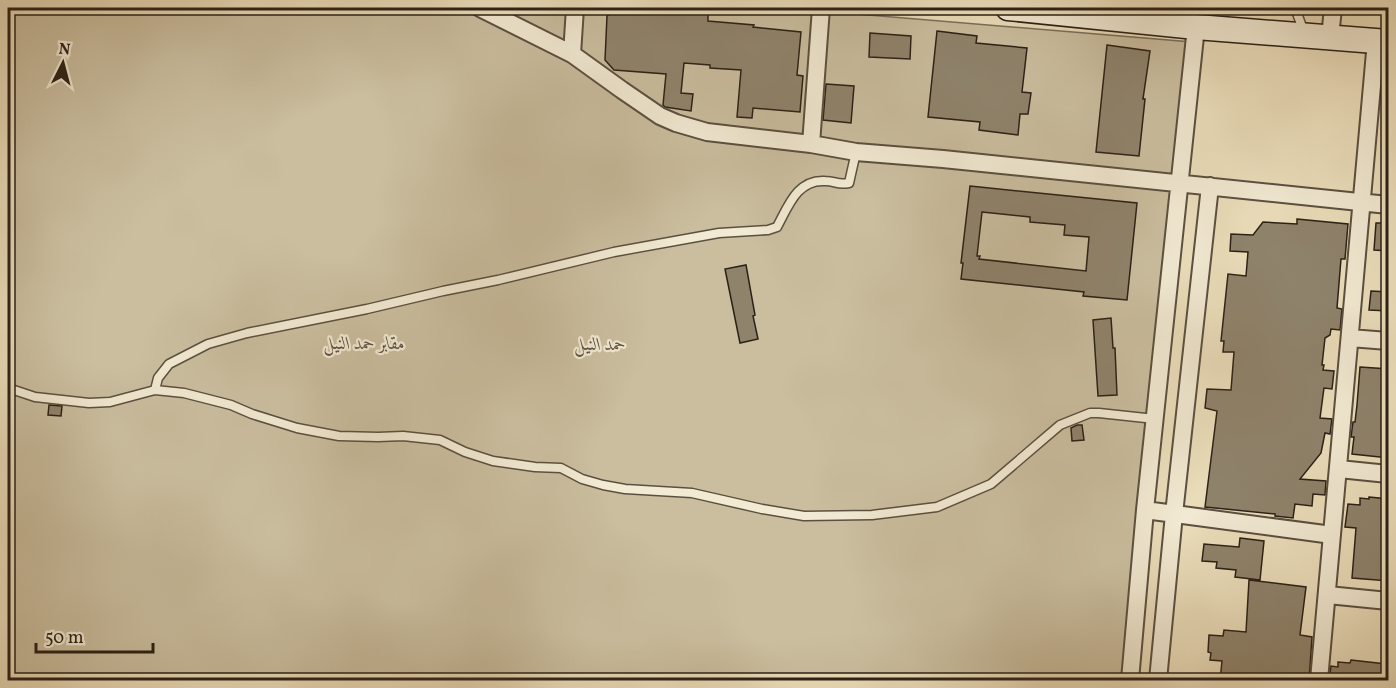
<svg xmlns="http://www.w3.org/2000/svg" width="1396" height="688" viewBox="0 0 1396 688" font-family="Vollkorn,Amiri,serif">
	<rect width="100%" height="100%" fill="#ebdebb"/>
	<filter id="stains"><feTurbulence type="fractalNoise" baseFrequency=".00333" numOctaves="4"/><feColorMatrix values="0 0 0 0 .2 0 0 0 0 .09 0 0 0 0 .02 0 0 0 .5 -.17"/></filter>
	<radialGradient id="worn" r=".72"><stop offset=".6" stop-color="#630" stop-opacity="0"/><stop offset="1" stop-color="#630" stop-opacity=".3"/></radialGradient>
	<!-- green -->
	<path fill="#cabe9f" stroke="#7a705b" stroke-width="1.5" d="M8,8H784L1192,42L1137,680H8Z"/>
	<!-- building -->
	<path fill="#8f836c" stroke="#2b2117" stroke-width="1.5" fill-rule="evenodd" d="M619,8L708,13V21L754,25L753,27L801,32L797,75L803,76L800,112L753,108L752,118L737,117L741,70L710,68V65L684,63L681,93L693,94L691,111L665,107L663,105L666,74L614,70L605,60L607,16Z
		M937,31L977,36L976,43L1027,48L1022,92L1031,93L1028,114H1020L1018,135L979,130L980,122L928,117Z
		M870,33L911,36L910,59L869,57Z
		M1107,45L1150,51L1143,99H1145L1139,156L1096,152Z
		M826,84L854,86L851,123L823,120Z
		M970,186L1137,203L1127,300L1083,296L1084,292L961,279L963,263H961ZM982,212L1030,217V222L1065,225L1064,235L1089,237L1086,271L979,259L980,256H977Z
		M1297,219L1348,224L1345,259H1341L1337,308L1342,309L1340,330L1331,329L1330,335L1325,338L1322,365H1324L1323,370L1334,371L1332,389L1324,388L1320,418L1332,419L1330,434L1325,433L1321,453L1300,479L1326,481L1325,495L1313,494L1312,506L1295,504L1293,518L1275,516V514L1205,507L1217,411L1205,408L1207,389L1231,390L1234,352H1223L1224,341H1221L1228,274L1246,276L1248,252L1230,251L1231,234L1253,235L1263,222L1297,224Z
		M1376,223H1389V251L1374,250Z
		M746,265L755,315L753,316L758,339L740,343L725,269Z
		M1371,291L1389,292V311L1369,310Z
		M1111,318L1113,348H1115L1117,395L1098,396L1093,320Z
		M1360,367L1389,369V458L1352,454L1354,437H1351L1353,422H1355L1357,405Z
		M49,405L62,406L61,416L48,415Z
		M1077,425H1082L1084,440L1072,441L1071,428Z
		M1369,497L1389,499L1386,535L1389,536V581L1352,578L1356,528L1345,527L1348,504L1360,505V498L1369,499Z
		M1240,538L1264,541L1260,580L1235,577L1236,570L1216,568L1217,562L1202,561L1204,544L1239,547Z
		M1249,580L1306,587L1300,635L1312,637L1309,681H1220L1222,661L1210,660L1211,653L1208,652L1209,635L1223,636L1224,630L1246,632Z
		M1351,660L1386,664L1384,681H1329L1331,666L1338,667V662L1350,663Z"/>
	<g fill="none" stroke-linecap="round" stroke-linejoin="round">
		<defs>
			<path id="lane" d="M1295,8L1304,32
				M8,388L35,397L89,403L110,402L155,390L184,393L231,405L252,414L297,428L339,436L378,437L403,436L440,440L465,452L493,461L535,467L561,468L582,479L603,485L625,489L692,493L762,509L804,516L872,515L937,507L991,484L1060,425L1090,413H1099L1155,419
				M155,390L158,378L169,364L208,344L247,333L367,309L443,291L498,280L614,252L719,233L768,230L777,227C788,207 797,179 825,181C836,181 836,185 849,183L856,152"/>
			<path id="street" d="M480,8L572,54L622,90L660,116L676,123L707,132L811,144L856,152L943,159L1388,205
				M1330,37L1333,8
				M572,54L575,8
				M811,144L821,8
				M1350,338L1388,341
				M1339,469L1388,474
				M1145,510L1332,535
				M1328,595L1388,601
				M1130,680L1145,510L1196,27
				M1158,680L1174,514L1210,186
				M1319,680L1376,41"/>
			<path id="secondary" d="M1008,8L1196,27L1388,42"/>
		</defs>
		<!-- lane casing -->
		<use href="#lane" stroke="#5b5040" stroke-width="11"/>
		<!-- street casing -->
		<use href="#street" stroke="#5b5040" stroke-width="20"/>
		<!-- secondary casing -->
		<use href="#secondary" stroke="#2b2117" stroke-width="27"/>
		<!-- lane -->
		<use href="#lane" stroke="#f2ead3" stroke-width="8"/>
		<!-- street -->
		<use href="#street" stroke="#f2ead3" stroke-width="16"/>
		<!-- secondary -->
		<use href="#secondary" stroke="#f2ead3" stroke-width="24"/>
	</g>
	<g text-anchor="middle" stroke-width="4.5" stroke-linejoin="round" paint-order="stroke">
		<!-- park labels -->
		<g font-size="18" font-style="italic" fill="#5b5040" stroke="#f2ead3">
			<text x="364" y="349">مقابر حمد النيل</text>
			<text x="600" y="350">حمد النيل</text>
		</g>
	</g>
	<!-- margin -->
	<rect width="1396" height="688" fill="none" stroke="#ebdebb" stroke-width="30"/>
	<rect x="9" y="9" width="1378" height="670" fill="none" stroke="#2b2117" stroke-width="3"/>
	<rect x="15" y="15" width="1366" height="658" fill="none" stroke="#2b2117" stroke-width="1.5"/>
	<!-- north arrow -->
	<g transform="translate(63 63) rotate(6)" stroke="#f2ead3" stroke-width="4.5" paint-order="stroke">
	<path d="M0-4.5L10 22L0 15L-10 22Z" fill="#2b2117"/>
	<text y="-9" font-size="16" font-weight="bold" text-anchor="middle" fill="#2b2117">N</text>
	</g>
	<!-- scale -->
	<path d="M36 643v9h117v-9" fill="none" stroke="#2b2117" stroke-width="3"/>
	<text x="45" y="643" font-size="18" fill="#2b2117" stroke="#f2ead3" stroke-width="4.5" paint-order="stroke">50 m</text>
	<rect width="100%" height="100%" filter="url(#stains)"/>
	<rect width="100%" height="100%" fill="url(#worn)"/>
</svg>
